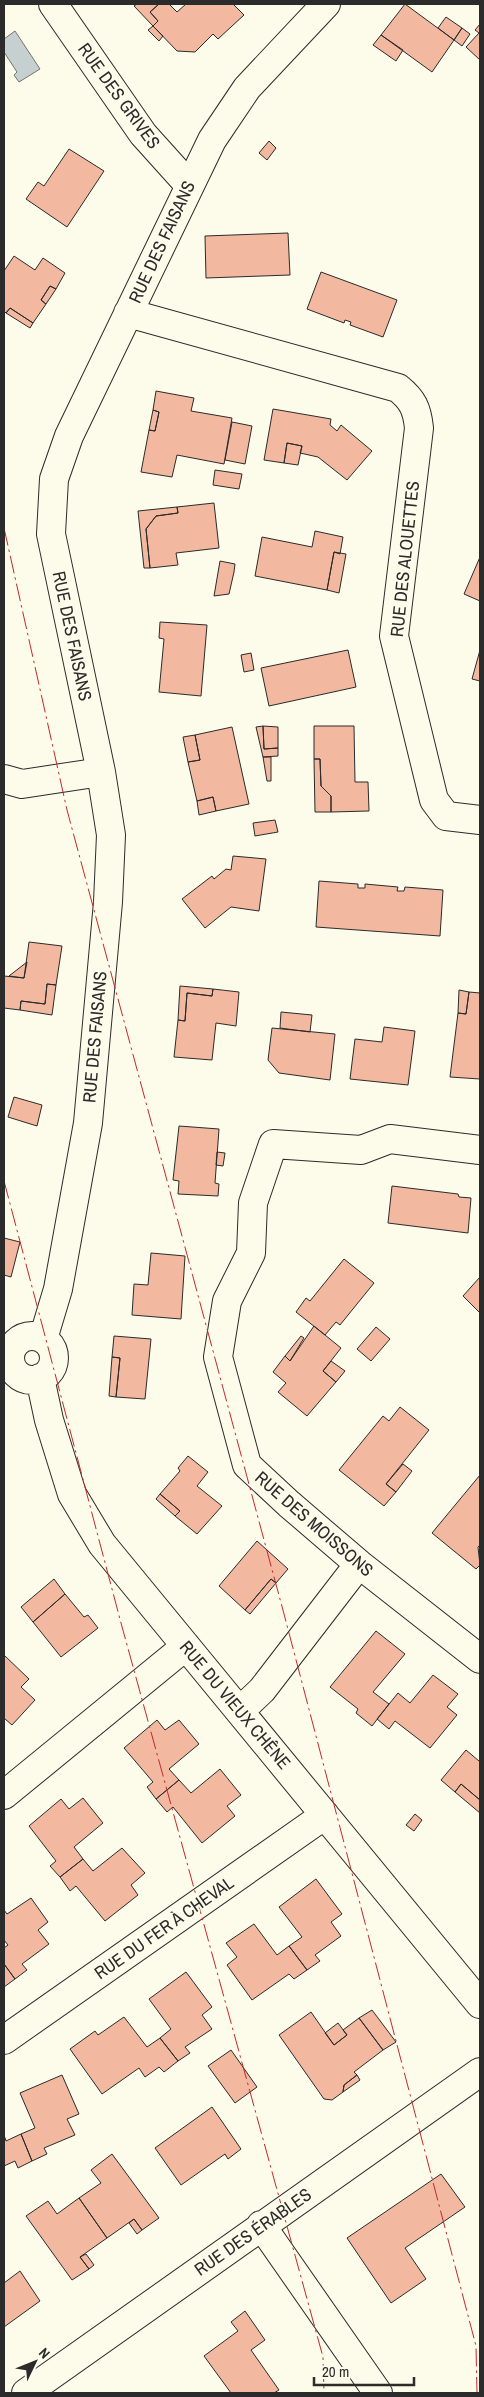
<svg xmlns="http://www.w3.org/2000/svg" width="484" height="2397" viewBox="0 0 484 2397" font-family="'Archivo Narrow',sans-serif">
	<rect width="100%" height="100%" fill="#fdfbea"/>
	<!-- water -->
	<path fill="#c7d0d0" stroke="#74746e" d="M15,31L40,69L19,82L14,75L17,72L4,52V39Z"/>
	<!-- building -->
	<path fill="#f2b8a0" stroke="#2b2b2b" d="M137,4H159L150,12L158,21L153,26L134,6Z
		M159,4H169L177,12L186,4H233L244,15L218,39L213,34L195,52L177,51L153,26L158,21L150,12Z
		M405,4L454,40L432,72L381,35Z
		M446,17L462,28L454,40L438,28Z
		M480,24V60L466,47L479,33L475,30Z
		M153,26L163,36L159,41L148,30Z
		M462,28L470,34L462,46L454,40Z
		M381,35L403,50L396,61L373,45Z
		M269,141L276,148L267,160L259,153Z
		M69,149L104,171L67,227L26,199L38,182L44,186Z
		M288,233L290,275L206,278L205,236Z
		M14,256L35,270L43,258L65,273L56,289L50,286L41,300L46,304L33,323L10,308L6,313L4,311V271Z
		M321,272L397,300L383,337L350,325L351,322L345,320L344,323L307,309Z
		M50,286L56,289L46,304L41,300Z
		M10,308L33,323L30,328L6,313Z
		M156,391L194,398L191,411L232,418L224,464L177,455L172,477L141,472L149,430L155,431L159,412L153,410Z
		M273,409L331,419L330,425L337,431L341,425L372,451L347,480L318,457L300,453L302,446L287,443L284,463L264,460Z
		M153,410L159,412L155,431L149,430Z
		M232,422L252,426L245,464L225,460Z
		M287,443L302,446L298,465L284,463Z
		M215,470L242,474L239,489L213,485Z
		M214,503L219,548L176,553L178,565L150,568L146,529L156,516L178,513L177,507Z
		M177,507L178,513L156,516L146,529L150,568H144L138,511Z
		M315,531L343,537L340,554L334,552L327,590L255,576L262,537L312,547Z
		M334,552L346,554L339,593L327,590Z
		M480,557V601L464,594Z
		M220,561L235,564L234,572L229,594L214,596Z
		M160,622L207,625L201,696L159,692L164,639L159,638Z
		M348,650L356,687L269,706L261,668Z
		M480,650V681L472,679Z
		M251,653L254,670L244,672L241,655Z
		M263,726L278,727V748L264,749Z
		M263,726L264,749L278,748V756L263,757L256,727Z
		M314,726H354L355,782H368L369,811L331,812V796L321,786L320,759H314Z
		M232,727L249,804L216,811L213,797L197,801L188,762L200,760L195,735Z
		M195,735L200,760L188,762L183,737Z
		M263,757H271V781H267Z
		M314,759H320L321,786L331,796V812H315Z
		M213,797L216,811L199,815L197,801Z
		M275,820L278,832L255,836L253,823Z
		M233,856L266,859L259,911L231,907L205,928L182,899L212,876L214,879L226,869L231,870Z
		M319,881L358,884V888H365V884L398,887L397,891H404L405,887L443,890L440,936L316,927Z
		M29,942L62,946L56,985L47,984L45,1004L21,1001L20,1010L4,1008V976L24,978Z
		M27,962L24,978L9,976Z
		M47,984L56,985L52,1015L20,1010L21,1001L45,1004Z
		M180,986L213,989L212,996L187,993L185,1021L178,1020Z
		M213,989L239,992L236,1026L216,1023L212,1060L174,1057L178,1020L185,1021L187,993L212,996Z
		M459,990L469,992L466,1014L458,1013Z
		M469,992L480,993V1079L450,1077L458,1013L466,1014Z
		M281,1012L312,1015L310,1032L280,1028Z
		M384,1027L415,1031L408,1085L350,1079L355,1039L382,1042Z
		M272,1028L335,1034L330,1080L279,1073L268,1060Z
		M14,1097L42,1105L37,1126L8,1117Z
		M179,1126L219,1129L215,1183L219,1184L218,1196L178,1194L179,1181L173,1180Z
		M217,1152L225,1153L223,1166L216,1165Z
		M392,1186L458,1194L459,1197L471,1198L468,1233L388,1223Z
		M4,1238L20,1242L11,1277L4,1275Z
		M151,1253L185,1256L181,1319L132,1315L134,1284L148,1285Z
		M344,1259L374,1283L340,1325L336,1322L325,1335L296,1312L306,1298L310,1301Z
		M480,1277V1313L463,1296Z
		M314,1326L341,1348L323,1371L336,1382L307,1416L278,1392L286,1383L273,1372L285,1356L290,1361Z
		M376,1327L390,1339L371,1361L357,1349Z
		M114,1336L151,1339L145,1399L116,1397L120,1358L112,1357Z
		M301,1336L304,1338L290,1361L285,1356Z
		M112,1357L120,1358L116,1397L109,1396Z
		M331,1361L345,1371L336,1382L323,1371Z
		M400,1407L429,1430L386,1484L396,1492L384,1506L339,1470L383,1416L389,1421Z
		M188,1456L208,1472L197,1486L222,1506L197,1534L175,1516L180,1511L160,1494L180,1471L178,1468Z
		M403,1464L412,1471L396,1492L386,1484Z
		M480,1475V1545L478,1547L480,1565L476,1569L432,1533Z
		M160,1494L180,1511L175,1516L156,1499Z
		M257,1541L288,1569L276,1583L271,1579L245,1610L219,1586Z
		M54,1579L65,1594L33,1622L21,1607Z
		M271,1579L276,1583L250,1614L245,1610Z
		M65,1594L84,1617L88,1615L98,1628L61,1657L33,1622Z
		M376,1631L405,1654L373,1692L389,1704L372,1726L356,1713L358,1709L330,1687Z
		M4,1655L29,1679L21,1687L35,1700L12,1725L4,1718Z
		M433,1675L458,1694L447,1707L457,1715L430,1748L395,1721L389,1729L377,1719L398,1693L410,1703Z
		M157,1720L165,1730L179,1720L199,1744L169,1769L179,1780L156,1799L147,1787L153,1782L124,1748Z
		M466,1750L479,1761L480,1759V1800L461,1784L455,1792L441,1780Z
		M220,1769L241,1795L227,1806L235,1816L202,1843L173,1807L167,1812L156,1799L179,1780L191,1793Z
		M461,1784L480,1800V1813L455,1792Z
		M83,1798L103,1823L74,1847L83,1859L60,1877L50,1866L56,1861L29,1826L61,1799L69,1809Z
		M415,1814L422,1820L414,1831L406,1825Z
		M122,1848L145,1873L131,1885L138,1895L105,1921L76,1886L70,1891L60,1877L83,1859L93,1871Z
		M316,1879L342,1914L331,1922L341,1936L315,1955L320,1961L307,1970L289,1946L302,1937L279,1907Z
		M31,1898L48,1922L38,1930L49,1944L22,1964L27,1970L15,1979L4,1964V1948L8,1945L4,1940V1910L7,1914Z
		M254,1924L277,1955L289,1946L307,1970L294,1979L289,1974L252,2000L227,1965L237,1957L226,1943Z
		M4,1964L15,1979L4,1987Z
		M186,1972L212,2007L202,2015L212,2029L185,2047L190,2053L178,2061L160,2038L171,2029L149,1999Z
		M372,2010L396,2042L383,2050L359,2018Z
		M311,2012L334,2045L347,2035L343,2030L359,2018L383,2050L354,2072L357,2075L344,2085L343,2092L332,2100L324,2099L279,2035Z
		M124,2017L147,2047L160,2038L178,2061L164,2072L159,2067L145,2077L139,2068L102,2094L70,2049L95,2031L98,2035Z
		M338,2023L347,2035L334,2045L325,2033Z
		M231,2050L257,2087L235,2103L208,2066Z
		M62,2075L79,2114L67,2119L75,2135L44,2148L47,2154L32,2161L21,2134L35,2128L20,2093Z
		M357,2075L360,2080L343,2092L344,2085Z
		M212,2107L241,2149L228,2159L225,2154L181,2185L155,2148Z
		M21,2134L32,2161L18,2168L15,2161L4,2166V2135L6,2141Z
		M112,2154L159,2218L142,2230L134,2219L107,2238L79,2198L101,2183L91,2170Z
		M441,2174L465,2207L405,2248L426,2279L391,2303L347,2238Z
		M79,2198L107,2238L80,2257L89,2269L72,2280L26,2216L48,2201L57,2214Z
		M134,2219L142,2230L137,2234L129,2223Z
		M86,2254L94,2265L89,2269L80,2257Z
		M20,2271L40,2301L4,2327V2283Z
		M245,2311L265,2340L251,2350L279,2390L274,2393H231L204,2356L238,2331L231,2322Z"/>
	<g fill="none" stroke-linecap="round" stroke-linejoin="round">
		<defs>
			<path id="minor" d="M53,4L143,134L188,184
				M128,313L398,388C413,400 417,409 419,428L394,636L434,800L446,816L480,820
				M4,779L22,784L101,772
				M480,1150L390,1139L361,1150L273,1144L253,1203L251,1253L227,1301L218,1357L247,1465L289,1504L359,1564L480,1659
				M10 1358a22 22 0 1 1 44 0a22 22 0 1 1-44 0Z
				M43,1339L58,1289L88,1123L108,902L111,835L101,772L51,534L54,479L69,436L212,140L247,88L326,4
				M40,1378L49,1420L72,1494L102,1544L480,2004
				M241,1710L262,1690L359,1564
				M4,1795L186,1646
				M4,2040L325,1815
				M261,2225L378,2393
				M26,2393L480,2072"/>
		</defs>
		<!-- minor casing -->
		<use href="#minor" stroke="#2b2b2b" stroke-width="30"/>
		<!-- minor -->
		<use href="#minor" stroke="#fdfbea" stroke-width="28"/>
		<!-- power -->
		<path stroke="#c62828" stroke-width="1" stroke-dasharray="18 4 2.5 4" stroke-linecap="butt" d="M4,528L67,810L284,1614L476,2346L477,2393
			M4,1181L121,1623L323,2357L324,2393"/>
	</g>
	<g text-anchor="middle" stroke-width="4" stroke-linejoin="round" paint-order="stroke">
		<!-- street labels -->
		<g font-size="18" fill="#2b2b2b" stroke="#fdfbea">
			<text transform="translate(119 96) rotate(54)" y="6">RUE DES GRIVES</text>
			<text transform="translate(162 242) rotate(-65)" y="6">RUE DES FAISANS</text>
			<text transform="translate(405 559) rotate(-84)" y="6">RUE DES ALOUETTES</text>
			<text transform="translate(72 636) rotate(78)" y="6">RUE DES FAISANS</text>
			<text transform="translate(95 1037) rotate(-85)" y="6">RUE DES FAISANS</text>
			<text transform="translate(314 1524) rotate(41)" y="6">RUE DES MOISSONS</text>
			<text transform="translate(235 1705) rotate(50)" y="6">RUE DU VIEUX CHÊNE</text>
			<text transform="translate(164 1928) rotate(-35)" y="6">RUE DU FER À CHEVAL</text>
			<text transform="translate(253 2232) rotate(-35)" y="6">RUE DES ÉRABLES</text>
		</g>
	</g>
	<!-- border -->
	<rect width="484" height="2397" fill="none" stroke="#2b2b2b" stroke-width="10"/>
	<!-- north arrow -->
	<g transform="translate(35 2362) rotate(47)" stroke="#fdfbea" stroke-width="4" paint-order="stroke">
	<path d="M0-4L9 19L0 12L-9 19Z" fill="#2b2b2b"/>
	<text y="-8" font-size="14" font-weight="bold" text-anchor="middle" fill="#2b2b2b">N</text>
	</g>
	<!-- scale -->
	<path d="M314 2377v8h100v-8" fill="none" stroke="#2b2b2b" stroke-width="2.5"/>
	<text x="322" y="2377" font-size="15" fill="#2b2b2b" stroke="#fdfbea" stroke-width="4" paint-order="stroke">20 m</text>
</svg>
